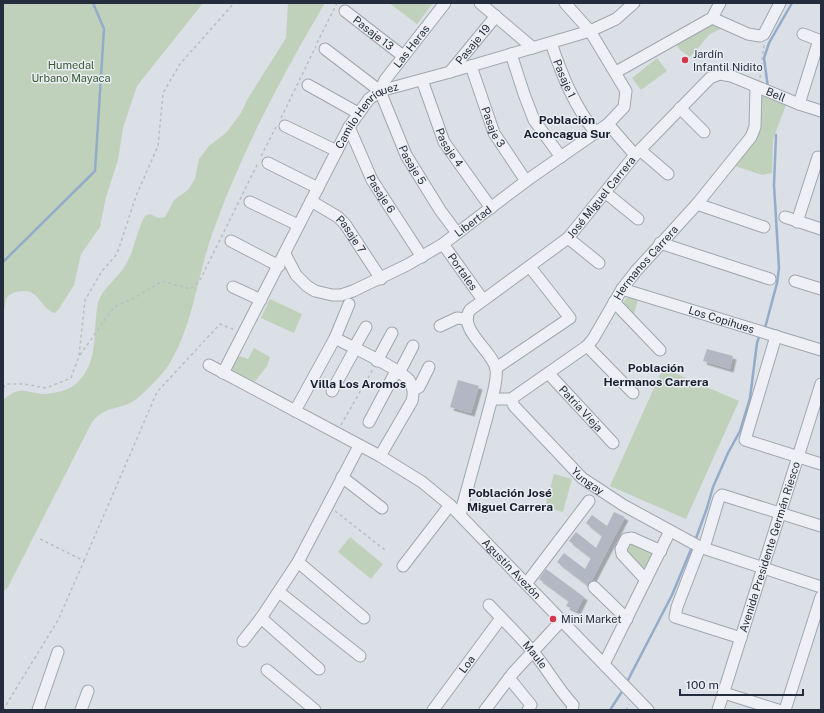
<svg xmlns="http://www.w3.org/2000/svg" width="824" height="713" viewBox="0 0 824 713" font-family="'Public Sans',sans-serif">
	<defs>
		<filter id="shadow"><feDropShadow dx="3.5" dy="3.5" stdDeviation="0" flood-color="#0004"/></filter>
	</defs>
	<rect width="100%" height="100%" fill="#dbdfe6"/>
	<!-- green -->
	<path fill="#c0d1bb" d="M3,3H203L137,86L123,128L118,160L106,197L100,227L81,254L74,285L59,309L55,313C37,307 41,286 16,292C12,293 8,295 6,299C5,303 5,309 3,315Z
		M288,3H325C283,74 243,149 215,226C197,272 195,323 168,366C161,376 142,396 132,402C115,411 107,405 92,422L8,587L3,592V400C8,396 13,392 19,391C27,390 35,394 43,394C53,394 70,390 77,383C100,361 92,331 98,303C102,289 115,280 123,269C135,252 135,233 145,216L150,214L158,218L165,217L174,200L188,190L195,179L199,159L209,146L227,132L241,113L247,100L286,38Z
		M389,3H433L417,24Z
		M713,22L725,27L710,34L690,57L680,50L675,43Z
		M657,58L667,71L641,90L632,78Z
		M760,94L786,105L773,139L772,173L762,175L735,166L760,126Z
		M627,297L638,300L633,318L621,306Z
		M270,299L302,314L294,333L261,318Z
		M254,348L270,357L267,366L253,384L233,372L231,367L236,355L248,359Z
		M663,368L739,401L686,519L610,486Z
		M554,474L572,479L563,512L545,507Z
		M350,537L383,564L371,579L338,552Z
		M628,540L656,552L645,574L623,551Z"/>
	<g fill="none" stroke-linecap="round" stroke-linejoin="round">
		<!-- stream -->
		<path stroke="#93acc9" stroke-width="2.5" d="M768,88L764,58L769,43L792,3
			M3,262L95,171L104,29L93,3
			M765,328L777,283L779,268L774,185L776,135
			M695,541L707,508L713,487L728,453L740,431L750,398L757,343L759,337
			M628,680L672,595L692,547
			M610,710L623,690"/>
	</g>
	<!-- building -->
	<path fill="#b2b8c3" filter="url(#shadow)" d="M707,349L733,356L730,369L703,361Z
		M458,380L479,386L471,413L450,407Z
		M614,512L625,517L592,580L587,585L557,562L564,553L585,569L591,558L569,541L576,532L596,548L602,536L586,523L592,515L607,526Z
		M546,569L584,597L577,611L566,606L569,601L539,579Z"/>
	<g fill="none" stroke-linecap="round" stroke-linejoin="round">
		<defs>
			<g id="minor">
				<path d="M480,3L533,48"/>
				<path id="s1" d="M345,11L403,56"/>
				<path d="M712,18L748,34L760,36L764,34L780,3"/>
				<path d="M803,34L821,41"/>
				<path id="s2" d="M551,43C562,75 574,106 596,133"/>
				<path id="s3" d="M325,49L380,91L406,155L440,210L457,233"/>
				<path d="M511,54L524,94L534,120L561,157"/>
				<path id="s4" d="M471,66L494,133L526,181"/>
				<path id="s5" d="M450,72L496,16"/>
				<path d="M616,72L712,18L720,3"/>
				<path id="s6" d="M422,80L444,142L491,208"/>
				<path d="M308,85L358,113"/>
				<path id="s7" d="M380,91L385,80L445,3"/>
				<path d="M799,104L819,40"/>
				<path d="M680,108L704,132"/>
				<path d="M608,124L635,155"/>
				<path d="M285,126L337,151"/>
				<path id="s8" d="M349,127L372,180L422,257"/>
				<path d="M640,150L668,174"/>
				<path d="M268,163L318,188"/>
				<path d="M606,193L638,219"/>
				<path id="s9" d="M311,201L338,217L345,224L381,279"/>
				<path d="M250,202L298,225"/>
				<path d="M697,204L764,227"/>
				<path d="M785,217L821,229"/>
				<path d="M797,222L818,157"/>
				<path d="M568,238L599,263"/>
				<path d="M231,241L279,266"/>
				<path d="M660,243L770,279"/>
				<path id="s10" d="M443,244L483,300"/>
				<path id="s11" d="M285,254L296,275L307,286L315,291L332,295H341L353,291L407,265L443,244L526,181L608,124L624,107L626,91L590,31L565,3"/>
				<path d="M795,281L821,289"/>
				<path d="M233,287L261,300"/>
				<path id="s12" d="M622,289L821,350"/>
				<path d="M614,302L660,350"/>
				<path d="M440,326L457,318L466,319"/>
				<path d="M776,336L745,440L821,464"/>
				<path d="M335,338C353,348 397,367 409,380C414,387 414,393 412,401L380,456"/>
				<path d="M587,346L633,393"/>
				<path d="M354,348L366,327"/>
				<path d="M377,361L392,333"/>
				<path id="s13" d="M209,365L380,456L422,482L450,505L648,710"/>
				<path d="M496,368L570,318L530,267"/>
				<path id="s14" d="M223,373L349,127L369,99L380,91L450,72L590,31L616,19L634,3"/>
				<path d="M399,373L413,346"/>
				<path id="s15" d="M549,374L613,443"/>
				<path d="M413,390L419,387L429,367"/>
				<path d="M332,391L355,349"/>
				<path id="s16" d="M492,399H511L587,346L593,339L622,289L636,271L697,204L751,137L755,127L756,87"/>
				<path id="s17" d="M511,399L514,406L582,478L623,505L700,547L821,587"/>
				<path d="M295,411L335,338L349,304"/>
				<path d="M369,422L396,371"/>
				<path d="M342,477L382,508"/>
				<path id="s18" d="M460,515C469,482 478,450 487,417C490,404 498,382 496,369C493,351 457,329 470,310L568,238L635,155L710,78L720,74L731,76L799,104L821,111"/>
				<path d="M700,547L677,607L675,617L741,638"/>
				<path d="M704,548L719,498L722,495L821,526"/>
				<path d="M298,562L364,618"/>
				<path d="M403,566L450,505"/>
				<path d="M646,580L622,554L621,549L626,539L632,538L661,551"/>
				<path d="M526,584L589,501"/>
				<path d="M594,587L627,619"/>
				<path d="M279,592L360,656"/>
				<path id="s19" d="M489,605C504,621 520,636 534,653C548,670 558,689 573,705L572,710"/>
				<path d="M261,618L319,669"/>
				<path d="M243,641L261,618L298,562L359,446"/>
				<path d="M604,664L670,531"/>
				<path d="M267,670L315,710"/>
				<path d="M509,678L531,705L528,710"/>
				<path d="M724,693L778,710"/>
				<path d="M38,710L58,652"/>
				<path d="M81,710L88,691"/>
				<path id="s20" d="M433,710L501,618"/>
				<path d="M485,710L513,673L562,620"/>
				<path id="s21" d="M718,710L821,384"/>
				<path d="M785,710L821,597"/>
			</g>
		</defs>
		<!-- minor casing -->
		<use href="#minor" stroke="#a0a6b0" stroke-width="13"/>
		<!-- path -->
		<path stroke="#b9bdc5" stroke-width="1.5" stroke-dasharray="3 3" stroke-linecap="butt" d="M317,43L337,3
			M760,78L764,44
			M281,118L316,46
			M261,156L276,127
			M80,355L114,307L136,297L162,281L190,289L199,282L258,163
			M3,388L7,384H24L46,388L71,378L79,356L85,300L102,271L117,254L136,196L158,146L163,93L180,64L234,3
			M341,425L373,369
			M335,511L385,550
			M84,561L157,392L220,324L235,330
			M3,710L58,620L84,561L40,539
			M626,710L629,704"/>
		<!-- minor -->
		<use href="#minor" stroke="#eef0f5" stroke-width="11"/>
	</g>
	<!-- markers -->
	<g fill="#d6364a" stroke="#eaeef4" stroke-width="1.5">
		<circle cx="685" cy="60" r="4"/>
		<circle cx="553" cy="619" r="4"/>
	</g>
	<g text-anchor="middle" stroke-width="3" stroke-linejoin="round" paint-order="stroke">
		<!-- street labels -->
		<g font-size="11" fill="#242d3d" stroke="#eaeef4">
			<text dy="4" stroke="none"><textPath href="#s1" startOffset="36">Pasaje 13</textPath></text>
			<text dy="4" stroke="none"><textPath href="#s5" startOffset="36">Pasaje 19</textPath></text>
			<text dy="4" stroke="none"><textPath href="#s7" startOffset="55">Las Heras</textPath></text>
			<text dy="4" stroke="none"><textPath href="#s2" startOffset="38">Pasaje 1</textPath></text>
			<text dy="4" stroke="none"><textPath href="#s18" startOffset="625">Bell</textPath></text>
			<text dy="4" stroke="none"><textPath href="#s14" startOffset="298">Camilo Henríquez</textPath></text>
			<text dy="4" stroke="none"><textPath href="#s4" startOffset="65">Pasaje 3</textPath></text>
			<text dy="4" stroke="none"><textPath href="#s6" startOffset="73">Pasaje 4</textPath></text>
			<text dy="4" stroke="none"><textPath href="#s3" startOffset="150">Pasaje 5</textPath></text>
			<text dy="4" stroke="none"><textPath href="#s8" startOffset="74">Pasaje 6</textPath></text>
			<text dy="4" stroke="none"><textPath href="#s18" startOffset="393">José Miguel Carrera</textPath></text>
			<text dy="4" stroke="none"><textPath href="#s11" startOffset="227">Libertad</textPath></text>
			<text dy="4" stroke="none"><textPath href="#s9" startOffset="53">Pasaje 7</textPath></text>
			<text dy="4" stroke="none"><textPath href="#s16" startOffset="214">Hermanos Carrera</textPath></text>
			<text dy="4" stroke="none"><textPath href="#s10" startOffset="34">Portales</textPath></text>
			<text dy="4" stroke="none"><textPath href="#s12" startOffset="104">Los Copihues</textPath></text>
			<text dy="4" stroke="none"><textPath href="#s15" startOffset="47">Patria Vieja</textPath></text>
			<text dy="4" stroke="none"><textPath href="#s17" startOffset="113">Yungay</textPath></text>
			<text dy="4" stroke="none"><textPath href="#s21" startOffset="171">Avenida Presidente Germán Riesco</textPath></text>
			<text dy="4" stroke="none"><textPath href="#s13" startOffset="368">Agustín Avezón</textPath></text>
			<text dy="4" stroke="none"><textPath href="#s19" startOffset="68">Maule</textPath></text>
			<text dy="4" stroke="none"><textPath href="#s20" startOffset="57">Loa</textPath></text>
		</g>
		<!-- poi labels -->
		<g font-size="11" fill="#242d3d" stroke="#eaeef4" text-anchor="start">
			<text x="693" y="58">Jardín<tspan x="693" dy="13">Infantil Nidito</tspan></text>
			<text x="561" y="623">Mini Market</text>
		</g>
		<!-- park labels -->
		<g font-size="11" fill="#375a31" stroke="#eaeef4">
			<text x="71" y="69">Humedal<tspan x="71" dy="13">Urbano Mayaca</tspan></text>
		</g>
		<!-- neighbourhood labels -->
		<g font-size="12" font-weight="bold" fill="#171e2d" stroke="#eaeef4">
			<text x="567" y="124">Población<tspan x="567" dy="14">Aconcagua Sur</tspan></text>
			<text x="656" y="372">Población<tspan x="656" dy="14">Hermanos Carrera</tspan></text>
			<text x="358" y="388">Villa Los Aromos</text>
			<text x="510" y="497">Población José<tspan x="510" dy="14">Miguel Carrera</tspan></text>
		</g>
	</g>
	<!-- border -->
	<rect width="824" height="713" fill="none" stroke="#242d3d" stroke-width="8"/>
	<!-- scale -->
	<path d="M680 689v6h123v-6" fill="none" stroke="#242d3d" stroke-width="2"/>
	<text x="686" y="689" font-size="12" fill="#242d3d" stroke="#eaeef4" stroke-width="3" paint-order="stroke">100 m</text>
</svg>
